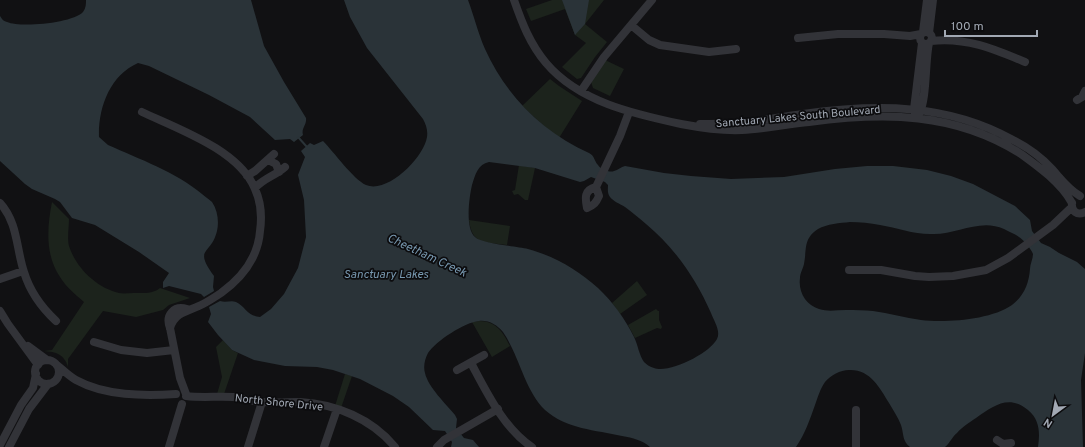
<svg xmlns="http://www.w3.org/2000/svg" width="1085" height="447" viewBox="0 0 1085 447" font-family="Overpass,sans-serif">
	<rect width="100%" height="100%" fill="#111113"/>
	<!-- green -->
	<path fill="#1c231c" d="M552,0H604L585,24L607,42L595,57L581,78L577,79L562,67L586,43L575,35L565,9L531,21L526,9Z
		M605,60L624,69L610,96L593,88L591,82Z
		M550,79L559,86L582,101L559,138L544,126L522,106Z
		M519,165L535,168L528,200H525L518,194L514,195L512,191L515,190Z
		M52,202L69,219C69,227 67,238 69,246C76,268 97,288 119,293C123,294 129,293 134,293C143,293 153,294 160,288L190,298L169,305L163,310L136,317L103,311L68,359V367C64,354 56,352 44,351L52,350L84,302C75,294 66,287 60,277C45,255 47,227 52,202Z
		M469,220L510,226L507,245C487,242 472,246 469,220Z
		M637,281L647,295L620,314L612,303Z
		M656,309L658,311H659V320L662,327L661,329L657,328L635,338L628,325Z
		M479,321C496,321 503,332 510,346L492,357L472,322Z
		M223,340L232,350L238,353L224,394H217L222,377L216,347Z
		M345,374L352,376L341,408L335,406Z"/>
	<!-- water -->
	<path fill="#2a3338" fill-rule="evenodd" d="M86,0H251L264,46L284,82L306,118C307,125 301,128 303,135L294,142L290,139L275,140L250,117L209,95L149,66L138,63C110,75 98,108 99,137L108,145C139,159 176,172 202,194C205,197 209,199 212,202C218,211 219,222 217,231C211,256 193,247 214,276L213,287L214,291L204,297L201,294L169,286L163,288V282L169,273L139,252L95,225L72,218L60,202L55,199L32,189L25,184L0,161V16C2,19 3,21 7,22C21,28 73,23 83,12C86,8 86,4 86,0Z
		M344,0H468C474,16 478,33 485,49C506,96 543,132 589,153C595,156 594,161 598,165C600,169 610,173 614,171C618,170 621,167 625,166L664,173L691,176L731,179L784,177L835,169L867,166H893L927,170L951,176L973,184L1015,206L1030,220L1032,231L1041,243L1050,247L1059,253L1077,262L1085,269V353L1081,380L1083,447H1038C1040,433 1040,420 1028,410C1009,394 993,406 976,418C970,422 962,427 957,433C952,437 950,443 945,447H910C902,441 904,434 901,425C898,417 893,410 889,403C880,388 870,369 849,370C840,370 831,375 825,382C820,389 818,397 815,405C810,419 805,434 796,447H650C642,440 633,438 622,436C596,430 566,429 545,410C524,389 520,357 503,332C497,325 489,320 479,321C465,322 436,341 428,353C425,359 423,366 425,373C428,387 446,404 455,415L457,419L456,428L464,438L473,440L479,447H451L452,442L445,431L433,430L409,407L393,396L360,379L333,370L317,367L285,366L254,360L232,350L218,335L208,322L211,314L209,307L220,301C226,303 231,300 236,302C246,307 247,316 260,317L271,309L284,294L298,268L306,237L304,200L298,175L305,157L301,151L310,143L314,145L323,141C334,152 353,179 366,185C388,194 424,157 427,137C428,130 426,125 423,119L367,48L350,17ZM489,162L535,168L580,182L584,181L591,177L605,182L608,185C608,189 607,193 610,197C613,201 620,204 625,207C632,212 639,218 646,224C675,248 696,279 711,313C714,321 721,331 717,339C710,353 669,374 654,368C650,367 647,365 644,362C639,355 638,345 634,337C625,319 613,302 598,288C578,270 554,256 528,249C516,246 482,244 475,237C465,228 469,198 472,185C475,175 478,164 489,162ZM850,222C860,222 870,223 880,225C898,228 915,235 934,234C957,234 981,218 1004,229C1016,235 1020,236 1028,246C1030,249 1032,251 1033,254C1033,259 1030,264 1030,269C1029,283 1024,296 1012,305C991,320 945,323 921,320C905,318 889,313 873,311C864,310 855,310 846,310C837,310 828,312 819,309C806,305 798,292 800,278C800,273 803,269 804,264C807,249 803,239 818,229C827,224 840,223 850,222Z
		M562,0H589L585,24L575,35Z"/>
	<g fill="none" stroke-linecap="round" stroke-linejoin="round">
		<!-- stream -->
		<path stroke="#2a3338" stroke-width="2" d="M298,137L307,147"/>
		<!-- minor -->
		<path stroke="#323338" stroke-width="8" d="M514,0C522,23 530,44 546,63C579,102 634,114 681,124C702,128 721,131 742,130C765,129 787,124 809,122C884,112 955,112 1021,154C1039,167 1061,183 1072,203
			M631,25L649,40L660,45L709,52L736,49
			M920 38a6 6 0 1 1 12 0a6 6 0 1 1-12 0Z
			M923,32L927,0
			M929,33L933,0
			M798,38L838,34H884L910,36L921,34
			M931,41C966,37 994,49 1025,62
			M581,91L604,57L652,0
			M1077,100L1082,97L1085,91
			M142,112C178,129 239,150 255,189C261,202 262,217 260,231C258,258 243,277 221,293C215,297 209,301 203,304C190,311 175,311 170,328
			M915,113L914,109L922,43
			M919,114C927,100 925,61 929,43
			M700,124C717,124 733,124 749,122C767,120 785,116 803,114C876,104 947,103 1013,140C1027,147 1041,157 1052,169C1061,179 1068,189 1080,196
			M268,160L276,164L279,172
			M247,176L255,171L274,154
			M596,187L599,196C596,203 594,205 587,208C585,198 584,190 596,187L620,136L629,112
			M255,188C264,178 275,176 285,167
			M0,203C18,223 16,248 24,272C30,292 41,307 56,321
			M1072,203C1071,211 1077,216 1085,212
			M849,270H881L915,276L929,277L953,276L986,270L1008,258L1053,225L1072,207
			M0,279L23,271
			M0,311L8,324L38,365
			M94,342L121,350L147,353L174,350
			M28,346L47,360
			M35 372a12 12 0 1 1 24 0a12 12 0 1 1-24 0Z
			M471,363C486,391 504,429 532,447
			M57,365C63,370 69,376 76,380C105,396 144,396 176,394
			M457,370L484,355
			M186,394L180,378L170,328C165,315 174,305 187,309
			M186,396C202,398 217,396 233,397C243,398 253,402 263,402C275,403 288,402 300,402C336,404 372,419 395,447
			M997,440L1003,444L1011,443
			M0,445L21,405L33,388L36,374
			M9,447L29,409L48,384
			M169,447L182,404
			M248,447L262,402
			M324,447L337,409
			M437,447L444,440L498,409
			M856,447V410"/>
	</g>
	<g text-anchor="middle" stroke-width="3.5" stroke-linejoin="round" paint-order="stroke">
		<!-- street labels -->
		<g font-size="11" fill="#a2a9b4" stroke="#0c0c0e">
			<text transform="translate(798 116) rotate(-5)" y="4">Sanctuary Lakes South Boulevard</text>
			<text transform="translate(279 402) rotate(6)" y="4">North Shore Drive</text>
		</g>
		<!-- water labels -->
		<g font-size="12" font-style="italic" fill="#7898b0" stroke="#0c0c0e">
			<text transform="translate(427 255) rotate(25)" y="4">Cheetham Creek</text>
			<text x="386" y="278">Sanctuary Lakes</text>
		</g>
	</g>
	<!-- north arrow -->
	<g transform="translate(1053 415) rotate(212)" stroke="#0c0c0e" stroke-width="3" paint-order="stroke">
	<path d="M0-3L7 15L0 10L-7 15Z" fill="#a2a9b4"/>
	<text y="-6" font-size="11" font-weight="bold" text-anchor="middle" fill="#a2a9b4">N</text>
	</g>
	<!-- scale -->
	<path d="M945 30v6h92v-6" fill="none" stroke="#a2a9b4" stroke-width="2"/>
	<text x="951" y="30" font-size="12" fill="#a2a9b4" stroke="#0c0c0e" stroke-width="3" paint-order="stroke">100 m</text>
</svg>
